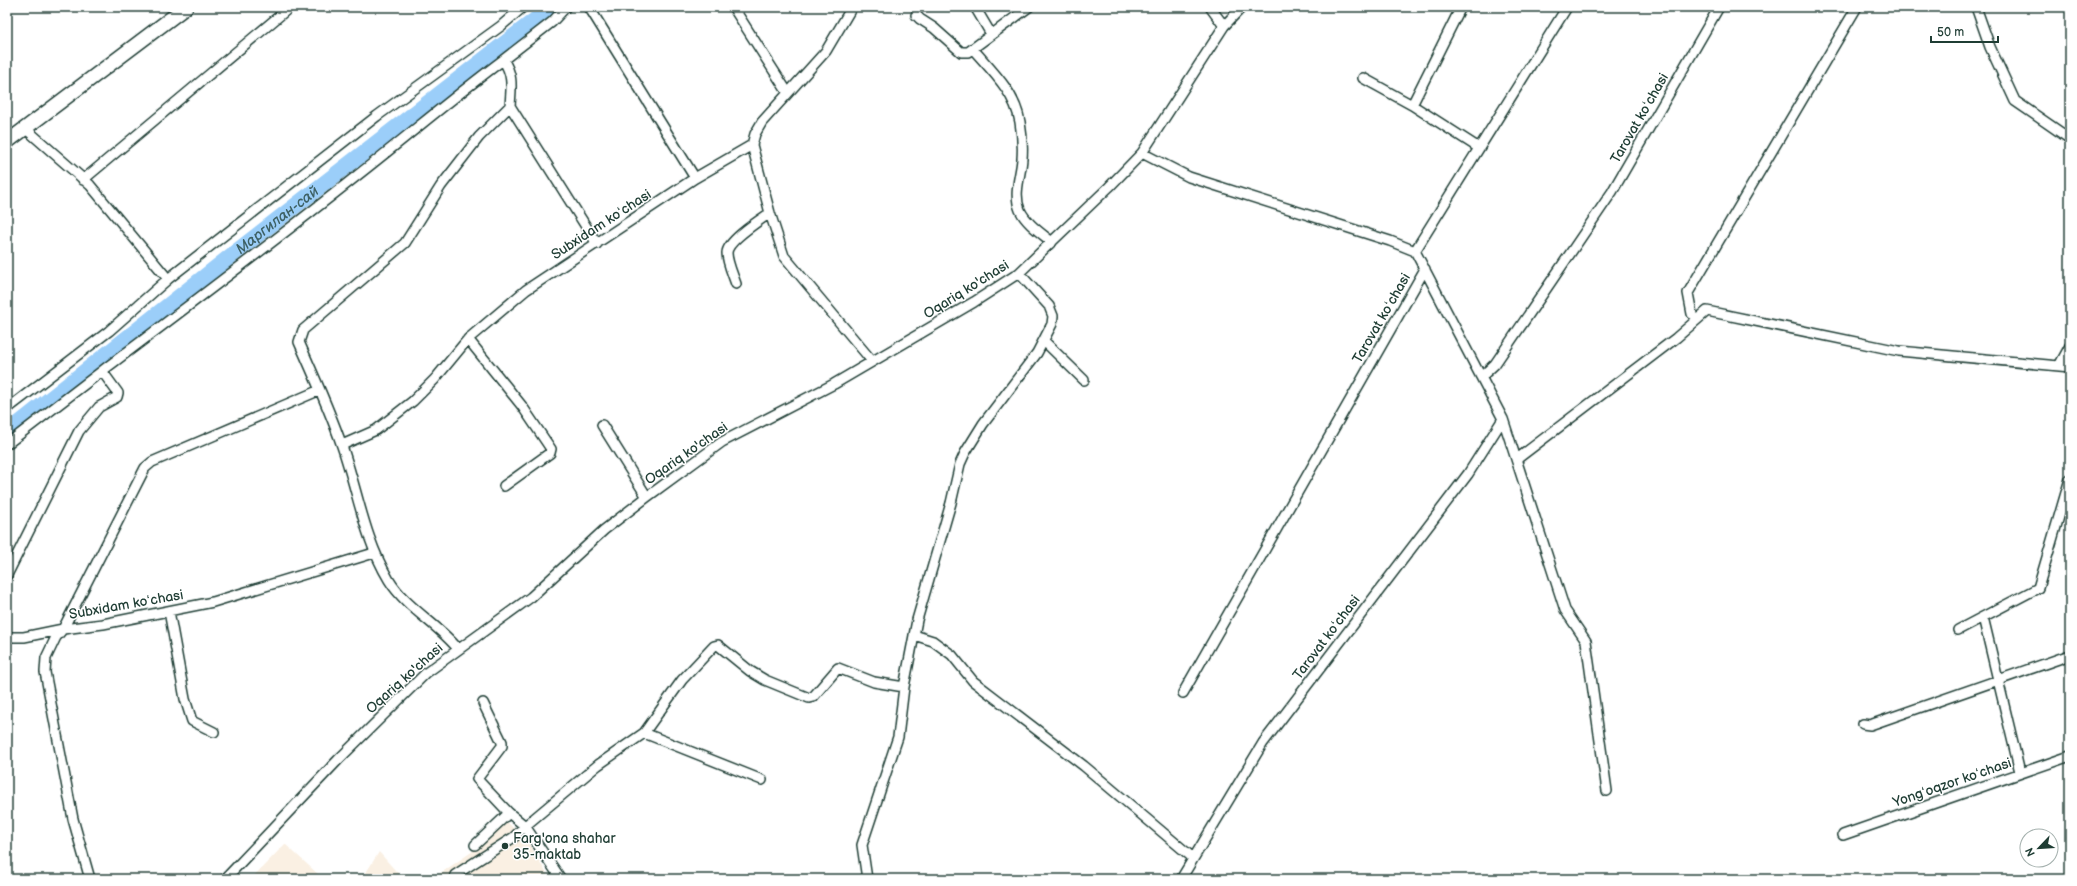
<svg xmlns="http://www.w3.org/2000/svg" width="2077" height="886" viewBox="0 0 2077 886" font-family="'Balsamiq Sans',sans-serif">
	<rect width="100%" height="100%" fill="#fff"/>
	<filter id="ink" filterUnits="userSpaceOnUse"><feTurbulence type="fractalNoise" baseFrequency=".025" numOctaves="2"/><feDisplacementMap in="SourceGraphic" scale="8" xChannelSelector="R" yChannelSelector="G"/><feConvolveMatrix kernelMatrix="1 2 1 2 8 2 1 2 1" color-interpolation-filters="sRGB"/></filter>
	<g filter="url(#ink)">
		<!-- built -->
		<path fill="#faf0e3" d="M507,822L528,842L550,879H432L473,851Z
			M285,844L319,875L325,879H251Z
			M379,852L403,879H362Z"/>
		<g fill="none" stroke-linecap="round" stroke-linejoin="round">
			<!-- river -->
			<path stroke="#9bcef9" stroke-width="16" id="s1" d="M7,433L237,251L540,16L548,7"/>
			<defs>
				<path id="street" d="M566,7L552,22L503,60C514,75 511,89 510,106L597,244
					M589,7L695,178
					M733,7L788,93
					M975,7L991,34
					M1210,7L1224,26
					M1976,7L1990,47L2015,101L2070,139
					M916,15L920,19L934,28L961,52H968L1029,7
					M973,49C992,71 1015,92 1020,122C1022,134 1023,147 1022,159C1021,175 1013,193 1020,210C1026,223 1041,233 1052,242
					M1363,78L1412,105L1479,148
					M1412,105L1461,7
					M26,129L90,185L168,279
					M752,145L770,213L784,256L872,361
					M1142,153L1189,177L1390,241L1415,251L1503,419L1565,610L1586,641L1607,791
					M83,180L290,7
					M1415,251L1567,7
					M736,284C733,275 727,262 727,253C727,241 760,220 770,213
					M1692,314L1688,293L1857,7
					M468,339L522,406L551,449L550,453L504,486
					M1044,341L1084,380
					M2059,366L2070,346
					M102,371C187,307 271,244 354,178C404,139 452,98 503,60
					M1481,377L1495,364L1612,192L1719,7
					M7,409L109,331L168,279L377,116L501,26L523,7
					M602,425L647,497
					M7,444L102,371L118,393L117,397L99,407L79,431L7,575
					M342,445L376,430L413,401L435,379L468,339L526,290L695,178L752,145L755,134L762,122L826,51L852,7
					M1517,459L1676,338L1707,311L1899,351L2070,367
					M169,611L185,699L192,721L214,732
					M1983,617L2020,772
					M1958,630L2038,588L2070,479
					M914,635L933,641L952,655L973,681L1084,766L1193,858
					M7,637H24L63,629L145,468L152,462L320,390
					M458,649C438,624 406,608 389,580C364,538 358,492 342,446C330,411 314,376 299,342L303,330L405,243L441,186L479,137L510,106
					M1183,693L1425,269
					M1863,724L1870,725L2070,655
					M644,733L762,780
					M1843,835L2070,756
					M475,845L509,813
					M455,875L514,837L525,826L509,813L477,779L502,746V742L483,703
					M90,879L73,819L45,672L46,658L56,637L63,629L103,624L213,602L374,553
					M225,879L338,760L426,673L531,597L604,530L647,497L722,442L834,384L974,302L1019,273L1109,187L1142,153L1224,26L1242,7
					M561,879L525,826L598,765L644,733L682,680L714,646L718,645L750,671L765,680L809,698L813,697L838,668L874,682L904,687
					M867,879L862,845L898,737L904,687L917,620L951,503L960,464L965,453L983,424L1037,353L1052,324L1053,316L1049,306L1019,273
					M1181,879L1263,743L1468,474L1503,419"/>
				<path id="secondary" d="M7,142L186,7"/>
			</defs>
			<!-- street casing -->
			<use href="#street" stroke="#1f3d34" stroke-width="12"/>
			<!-- secondary casing -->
			<use href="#secondary" stroke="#1f3d34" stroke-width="16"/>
			<!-- street -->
			<use href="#street" stroke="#fff" stroke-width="9"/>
			<!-- secondary -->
			<use href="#secondary" stroke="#fff" stroke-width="13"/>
		</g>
	</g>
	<!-- markers -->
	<circle fill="#1f3d34" stroke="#fff" stroke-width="1.5" cx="505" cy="846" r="4"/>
	<g text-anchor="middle" stroke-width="3" stroke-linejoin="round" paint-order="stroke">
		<!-- street labels -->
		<g font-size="14" fill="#1f3d34" stroke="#fff">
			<text transform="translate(1639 118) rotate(-60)" y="5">Tarovat koʻchasi</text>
			<text transform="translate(601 224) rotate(-33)" y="5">Subxidam koʻchasi</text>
			<text transform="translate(966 289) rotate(-32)" y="5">Oqariq ko'chasi</text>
			<text transform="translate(1381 318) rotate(-60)" y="5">Tarovat koʻchasi</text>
			<text transform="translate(686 453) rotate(-35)" y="5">Oqariq ko'chasi</text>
			<text transform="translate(126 604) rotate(-10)" y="5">Subxidam koʻchasi</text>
			<text transform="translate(1326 637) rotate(-53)" y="5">Tarovat koʻchasi</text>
			<text transform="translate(404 678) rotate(-42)" y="5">Oqariq ko'chasi</text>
			<text transform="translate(1952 782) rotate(-19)" y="5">Yongʻoqzor koʻchasi</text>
		</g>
		<!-- poi labels -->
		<g font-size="14" fill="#1f3d34" stroke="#fff" text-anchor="start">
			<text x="513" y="843">Farg'ona shahar<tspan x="513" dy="16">35-maktab</tspan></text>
		</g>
		<!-- water labels -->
		<g font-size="15" font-style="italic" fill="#3e6165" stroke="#fff">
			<text dy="5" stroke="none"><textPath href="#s1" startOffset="344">Маргилан-сай</textPath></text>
		</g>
	</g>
	<!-- margin -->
	<rect width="2077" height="886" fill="none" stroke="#fff" stroke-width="24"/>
	<rect x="12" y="12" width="2053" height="862" fill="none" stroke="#1f3d34" stroke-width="1.5" filter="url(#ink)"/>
	<!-- north arrow -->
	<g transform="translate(2039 848) rotate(245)"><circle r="19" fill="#ffffff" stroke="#a5b1ae"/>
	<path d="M0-3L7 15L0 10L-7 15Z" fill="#1f3d34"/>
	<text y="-6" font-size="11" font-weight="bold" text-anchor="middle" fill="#1f3d34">N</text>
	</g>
	<!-- scale -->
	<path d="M1931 36v6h67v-6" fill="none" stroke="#1f3d34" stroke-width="2"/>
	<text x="1937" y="36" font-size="12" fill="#1f3d34" stroke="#ffffff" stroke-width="3" paint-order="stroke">50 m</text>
</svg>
